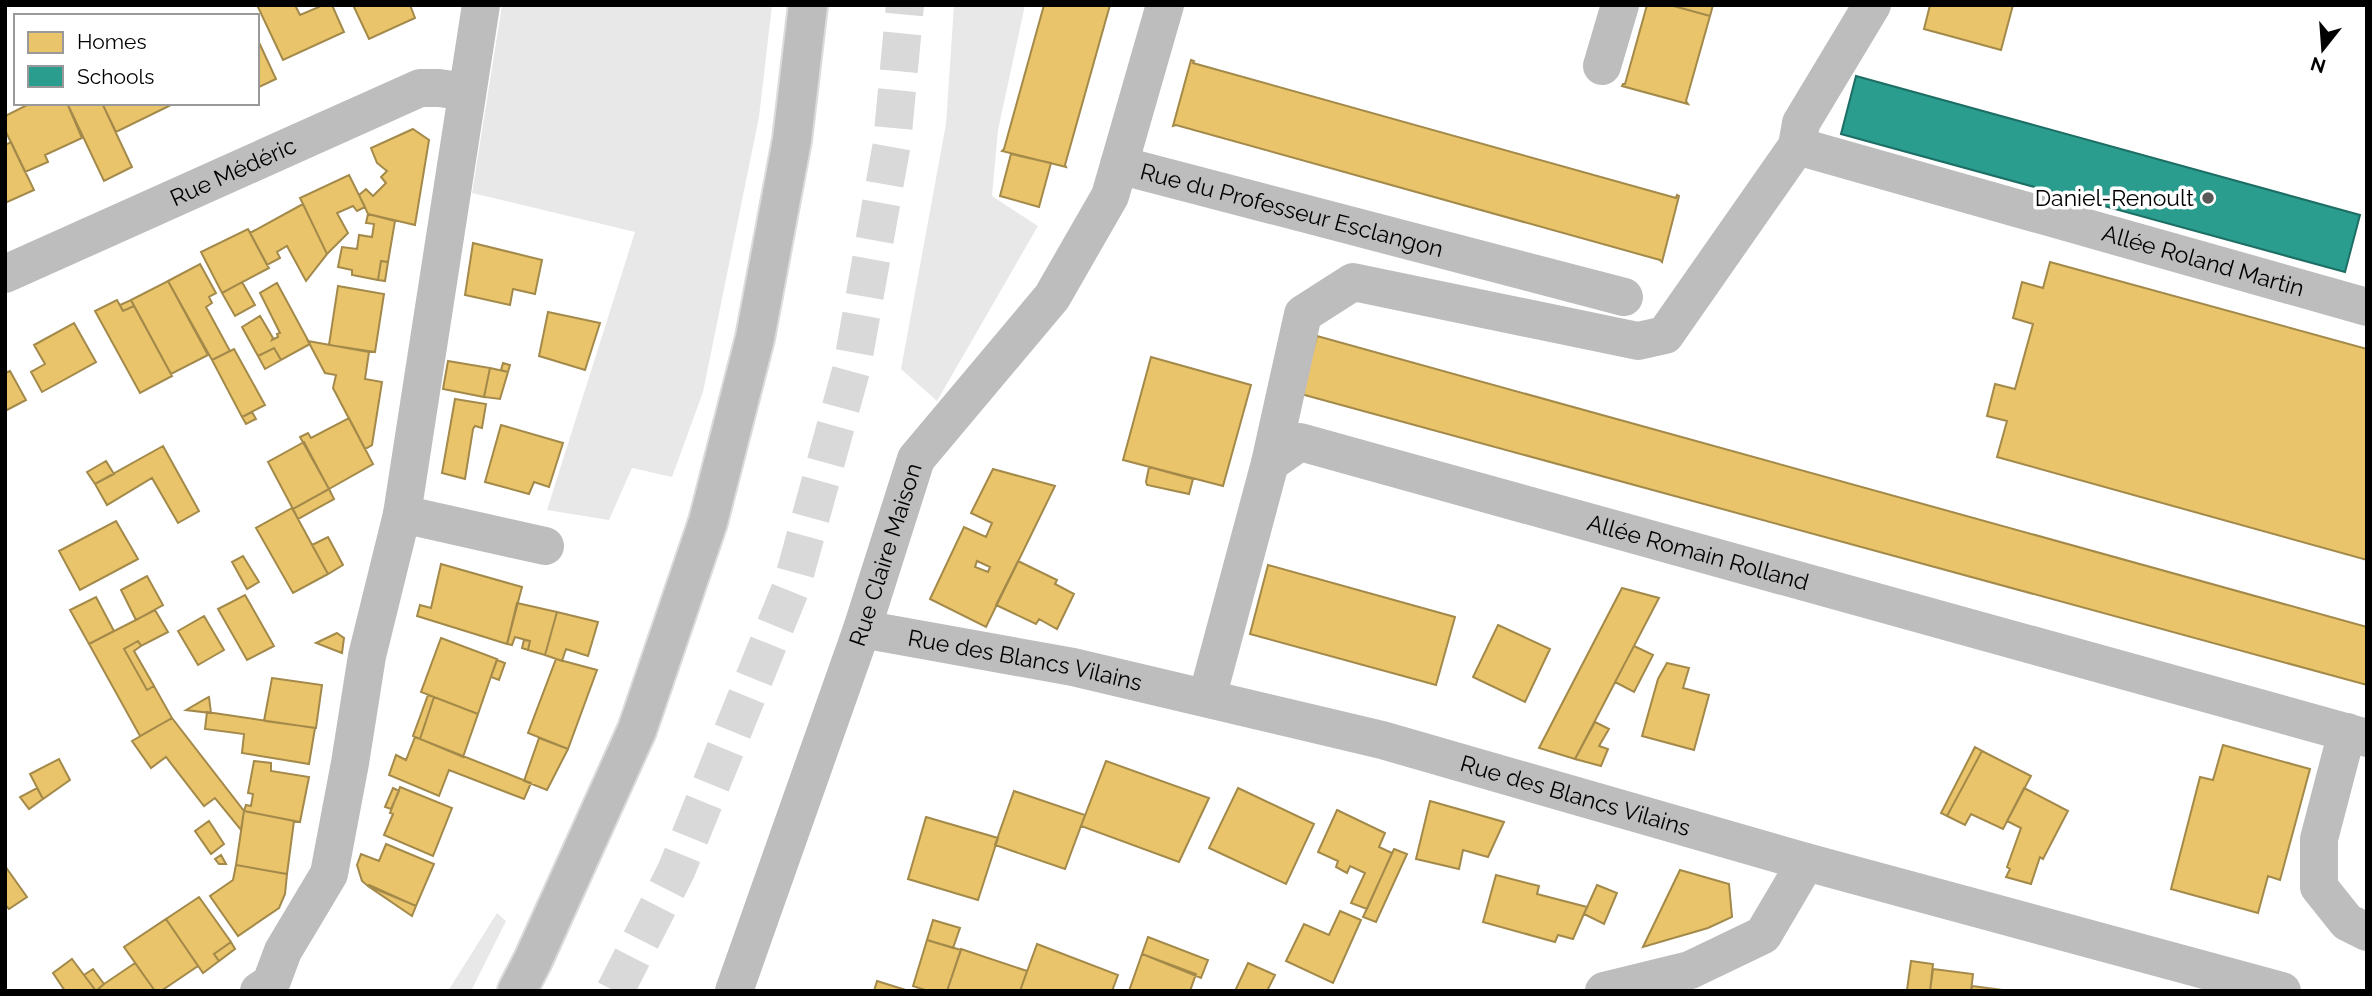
<svg xmlns="http://www.w3.org/2000/svg" width="2372" height="996" viewBox="0 0 2372 996" font-family="Raleway,sans-serif">
	<rect width="100%" height="100%" fill="#fff"/>
	<!-- green -->
	<path fill="#e8e8e8" d="M502,5H772L759,117L703,392L672,477L632,468L609,520L547,510L635,232L472,193Z
		M954,5H1025L998,130L992,196L1038,226L937,401L901,369L946,124Z
		M497,913L506,921L471,991H448Z"/>
	<!-- homes -->
	<path fill="#e9c46a" stroke="#a3894a" stroke-width="2" fill-rule="evenodd" d="M257,5H295L300,15L319,7L318,5H332L344,32L283,60Z
		M353,5H410L415,18L369,39Z
		M1044,5H1110L1065,165L1066,167L1002,151L1004,149Z
		M1647,5H1670L1710,16L1686,101L1688,104L1622,86L1623,84H1625Z
		M1670,5H1713L1710,16Z
		M1930,5H2013L2001,50L1924,29Z
		M257,38L276,79L257,88Z
		M1191,60L1194,61L1193,63L1676,198L1677,195L1679,196L1662,262L1660,260L1176,125L1173,126Z
		M31,103H67L82,138L45,155L48,162L25,172L5,130V116Z
		M72,103H102L132,167L104,181L68,105Z
		M102,103H175L116,132Z
		M413,129L429,140L415,225L368,214L359,195L366,189L373,196L386,183L381,177L387,171L377,163L371,148Z
		M11,142L34,190L5,203V145Z
		M1011,154L1051,163L1039,207L1000,196Z
		M349,175L365,207L357,211L353,206L337,213L348,233L327,254L300,198Z
		M303,204L327,254L306,281L287,246L277,252L280,258L267,265L250,233Z
		M368,214L395,221L388,262L381,261L378,280L352,275V270L338,267L342,247L357,249L359,235L372,237L374,224L366,223Z
		M248,229L269,268L222,293L201,252Z
		M473,243L542,260L535,294L513,289L510,305L465,295Z
		M381,261L388,262L385,281L378,280Z
		M2050,262L2367,349V560L1997,457L2007,421L1987,416L1995,384L2015,389L2033,324L2013,318L2022,282L2043,288Z
		M200,264L216,293L209,297L212,303L206,307L230,351L212,360L168,281Z
		M168,281L208,355L171,374L131,300Z
		M242,282L255,305L235,316L222,293Z
		M277,283L310,344L281,360L274,348L258,356L242,327L260,316L273,338L272,340L278,337L277,334L280,333L260,293Z
		M338,286L384,294L375,352L329,345Z
		M117,300L123,311L134,306L172,376L140,393L95,311Z
		M131,300L134,306L123,311L120,305Z
		M548,312L600,323L585,370L539,356Z
		M74,323L96,362L42,392L31,372L45,364L34,345Z
		M1317,336L2367,627V685L1301,394Z
		M308,341L369,352L365,379L382,382L372,445L365,449L333,388L336,375L325,373Z
		M274,348L281,360L265,369L258,356Z
		M234,349L265,405L242,417L212,360Z
		M1151,357L1251,385L1223,486L1123,460Z
		M448,361L490,368L484,397L443,389Z
		M503,363L510,365L508,372L501,370Z
		M490,368L508,372L500,399L484,397Z
		M10,371L26,400L5,411V373Z
		M455,399L486,404L482,428L475,426L473,429L465,479L442,473Z
		M252,412L256,419L246,424L242,417Z
		M349,418L373,464L329,489L300,437L308,433L311,438Z
		M501,425L563,443L549,487L534,482L529,494L485,482Z
		M304,442L329,489L293,509L268,462Z
		M163,446L199,511L178,523L152,478L107,505L95,484Z
		M106,461L114,474L95,484L87,472Z
		M1149,467L1193,479L1189,494L1147,485L1146,482Z
		M993,469L1055,486L986,627L930,599L964,527L986,537L992,523L971,513ZM977,561L990,567L988,572L975,567Z
		M329,489L334,499L298,519L293,509Z
		M292,508L328,574L293,593L256,528Z
		M116,521L138,559L80,590L59,551Z
		M328,537L343,565L328,574L312,545Z
		M243,556L259,582L247,589L232,562Z
		M1018,561L1057,580L1055,584L1074,594L1057,629L1039,619L1036,624L996,605Z
		M441,564L522,587L507,644L417,616L420,605L431,608Z
		M1268,565L1455,617L1436,685L1250,634Z
		M147,576L163,605L136,620L121,590Z
		M1622,588L1659,598L1575,759L1539,748Z
		M245,595L274,646L247,660L218,609Z
		M96,597L114,631L89,644L70,610Z
		M517,603L557,612L545,655L528,650L530,641L515,637L512,645L507,644Z
		M155,610L168,632L141,646L138,641L124,649L147,690L154,686L172,718L140,736L89,644Z
		M557,612L598,622L588,656L566,649L562,661L545,655Z
		M204,616L224,650L198,665L178,631Z
		M1498,625L1550,649L1525,702L1473,677Z
		M337,633L344,638L342,653L316,643Z
		M441,638L497,659L478,714L421,692Z
		M524,640L530,641L528,650L522,648Z
		M138,641L141,646L134,651L154,686L147,690L124,649Z
		M1634,646L1653,655L1634,692L1615,682Z
		M556,659L597,670L568,749L528,733Z
		M497,660L505,663L499,680L491,677Z
		M1667,663L1689,668L1683,688L1709,695L1694,750L1642,736L1658,679Z
		M272,678L322,685L316,728L264,721Z
		M428,695L434,697L420,739L413,736Z
		M209,697L211,713L186,710L207,698Z
		M434,697L478,714L463,757L420,739Z
		M207,712L315,728L309,764L242,753L244,734L205,729Z
		M172,718L244,811L241,830L215,798L204,806L166,757L151,768L132,741Z
		M1595,722L1609,729L1599,746L1608,749L1601,766L1575,759Z
		M415,737L531,783L524,799L449,770L439,796L389,775L396,755L406,760Z
		M539,738L568,749L547,790L524,781Z
		M2223,745L2310,769L2280,880L2268,876L2258,913L2171,889L2200,777L2213,780Z
		M1975,747L1982,751L1947,816L1941,813Z
		M1982,751L2031,776L2003,829L1971,814L1965,825L1947,816Z
		M59,759L70,780L43,799L30,774Z
		M254,761L271,763V771L309,777L300,822L244,811L246,805L251,806L253,794L248,793Z
		M1106,761L1209,798L1179,862L1081,826Z
		M400,787L452,808L433,856L384,835L393,814L390,813Z
		M37,788L43,799L29,809L20,797Z
		M393,788L399,791L391,809L385,807Z
		M1238,788L1314,824L1286,884L1209,848Z
		M2024,788L2068,811L2043,859L2040,857L2031,884L2006,877L2010,869L2007,867L2021,828L2007,821Z
		M1014,791L1085,815L1065,869L995,845Z
		M1430,801L1504,822L1488,857L1463,850L1459,869L1416,859Z
		M1337,810L1385,833L1379,847L1392,853L1367,909L1351,903L1365,873L1350,866L1347,873L1336,867L1338,861L1318,852Z
		M244,811L294,821L287,874L236,865Z
		M926,817L998,838L978,900L908,879Z
		M209,821L224,844L211,854L195,831Z
		M386,844L434,864L416,906L368,886L362,881L357,865L361,854L379,861Z
		M1394,849L1407,854L1376,922L1363,917Z
		M221,855L226,864H219L215,859Z
		M236,865L287,874L285,894L279,908L238,936L210,896L233,880Z
		M5,866L27,897L9,909L5,905Z
		M1680,870L1729,884L1732,917L1708,928L1643,947Z
		M1496,875L1539,886L1537,894L1587,907L1573,939L1558,935L1555,942L1483,922Z
		M369,885L416,906L412,916L368,886Z
		M1597,885L1617,893L1604,924L1584,914Z
		M199,897L231,942L214,954L219,961L203,973L166,919Z
		M1340,911L1361,920L1333,983L1286,961L1304,924L1329,935Z
		M166,919L198,966L161,991H155L124,947Z
		M933,920L960,928L953,948L927,940Z
		M1148,937L1208,960L1201,978L1142,954Z
		M927,940L961,950L947,991H928L913,986Z
		M231,942L235,949L219,961L214,954Z
		M1037,944L1118,975L1112,991H1020Z
		M961,949L1027,971L1020,991H947Z
		M1142,954L1196,974L1190,991H1129Z
		M72,959L96,991H65L53,973Z
		M1911,961L1933,964L1930,991L1907,990Z
		M135,963L155,991H96L104,984Z
		M1248,963L1275,975L1267,991H1235Z
		M93,969L104,984L96,991L84,975Z
		M1933,969L1973,974L1971,991H1930Z
		M877,981L909,991H874Z
		M1972,986L2010,991H1971Z"/>
	<!-- schools -->
	<path fill="#2a9d8f" stroke="#1d6e64" stroke-width="2" d="M1856,76L2360,215L2345,272L1841,134Z"/>
	<g fill="none" stroke-linecap="round" stroke-linejoin="round">
		<!-- highway-tunnel -->
		<path stroke="#d9d9d9" stroke-width="38" stroke-dasharray="38 19" stroke-linecap="butt" d="M615,991L676,871L792,585L852,367L892,143L905,5"/>
		<defs>
			<path id="highway" d="M517,991L533,960L637,730L708,522L755,338L792,140L808,5"/>
		</defs>
		<!-- highway casing -->
		<use href="#highway" stroke="#dbdbdb" stroke-width="42"/>
		<!-- minor -->
		<g stroke="#bdbdbd" stroke-width="38">
			<path id="s1" d="M1165,5L1119,165L1624,297"/>
			<path d="M1602,66L1620,5"/>
			<path id="s2" d="M1797,146L2367,307"/>
			<path id="s3" d="M5,274L420,88H439L467,92"/>
			<path d="M1270,463L1303,314L1353,282L1638,341L1665,335L1797,146L1801,123L1872,5"/>
			<path d="M402,514L545,546"/>
			<path id="s4" d="M862,629L1073,667L1382,740L1806,862L2282,991"/>
			<path id="s5" d="M1207,698L1270,463L1300,442L2367,738"/>
			<path d="M2347,732L2319,839V887L2347,922L2367,932"/>
			<path d="M259,991L271,983L283,951L329,874L350,763L367,656L402,514L481,5"/>
			<path id="s6" d="M734,991L862,629L916,459L1052,297L1110,196L1119,165"/>
			<path d="M1604,991L1690,970L1763,935L1806,862"/>
		</g>
		<!-- highway -->
		<use href="#highway" stroke="#bdbdbd" stroke-width="38"/>
	</g>
	<!-- markers -->
	<circle fill="#595959" stroke="#fff" stroke-width="2.5" cx="2208" cy="198" r="7"/>
	<g text-anchor="middle" stroke-width="7" stroke-linejoin="round" paint-order="stroke">
		<!-- street labels -->
		<g font-size="23" fill="#000" stroke="#fff">
			<text dy="8" stroke="none"><textPath href="#s3" startOffset="250">Rue Médéric</textPath></text>
			<text dy="8" stroke="none"><textPath href="#s1" startOffset="345">Rue du Professeur Esclangon</textPath></text>
			<text dy="8" stroke="none"><textPath href="#s2" startOffset="422">Allée Roland Martin</textPath></text>
			<text dy="8" stroke="none"><textPath href="#s5" startOffset="693">Allée Romain Rolland</textPath></text>
			<text dy="8" stroke="none"><textPath href="#s6" startOffset="462">Rue Claire Maison</textPath></text>
			<text dy="8" stroke="none"><textPath href="#s4" startOffset="166">Rue des Blancs Vilains</textPath></text>
			<text dy="8" stroke="none"><textPath href="#s4" startOffset="733">Rue des Blancs Vilains</textPath></text>
		</g>
		<!-- poi labels -->
		<g font-size="23" fill="#000" stroke="#fff" text-anchor="end">
			<text x="2194" y="206">Daniel-Renoult</text>
		</g>
	</g>
	<!-- border -->
	<rect width="2372" height="996" fill="none" stroke="#000000" stroke-width="14"/>
	<!-- legend -->
	<rect x="14" y="14" width="245" height="91" fill="#ffffff" stroke="#999999" stroke-width="2"/>
	<rect x="28" y="32" width="35" height="21" fill="#e9c46a" stroke="#999999" stroke-width="2"/>
	<text x="77" y="49" font-size="21" fill="#000000">Homes</text>
	<rect x="28" y="66" width="35" height="21" fill="#2a9d8f" stroke="#999999" stroke-width="2"/>
	<text x="77" y="84" font-size="21" fill="#000000">Schools</text>
	<!-- north arrow -->
	<g transform="translate(2323 49) rotate(197)" stroke="#ffffff" stroke-width="5" paint-order="stroke">
	<path d="M0-5L12 26L0 18L-12 26Z" fill="#000000"/>
	<text y="-10" font-size="19" font-weight="bold" text-anchor="middle" fill="#000000">N</text>
	</g>
</svg>
